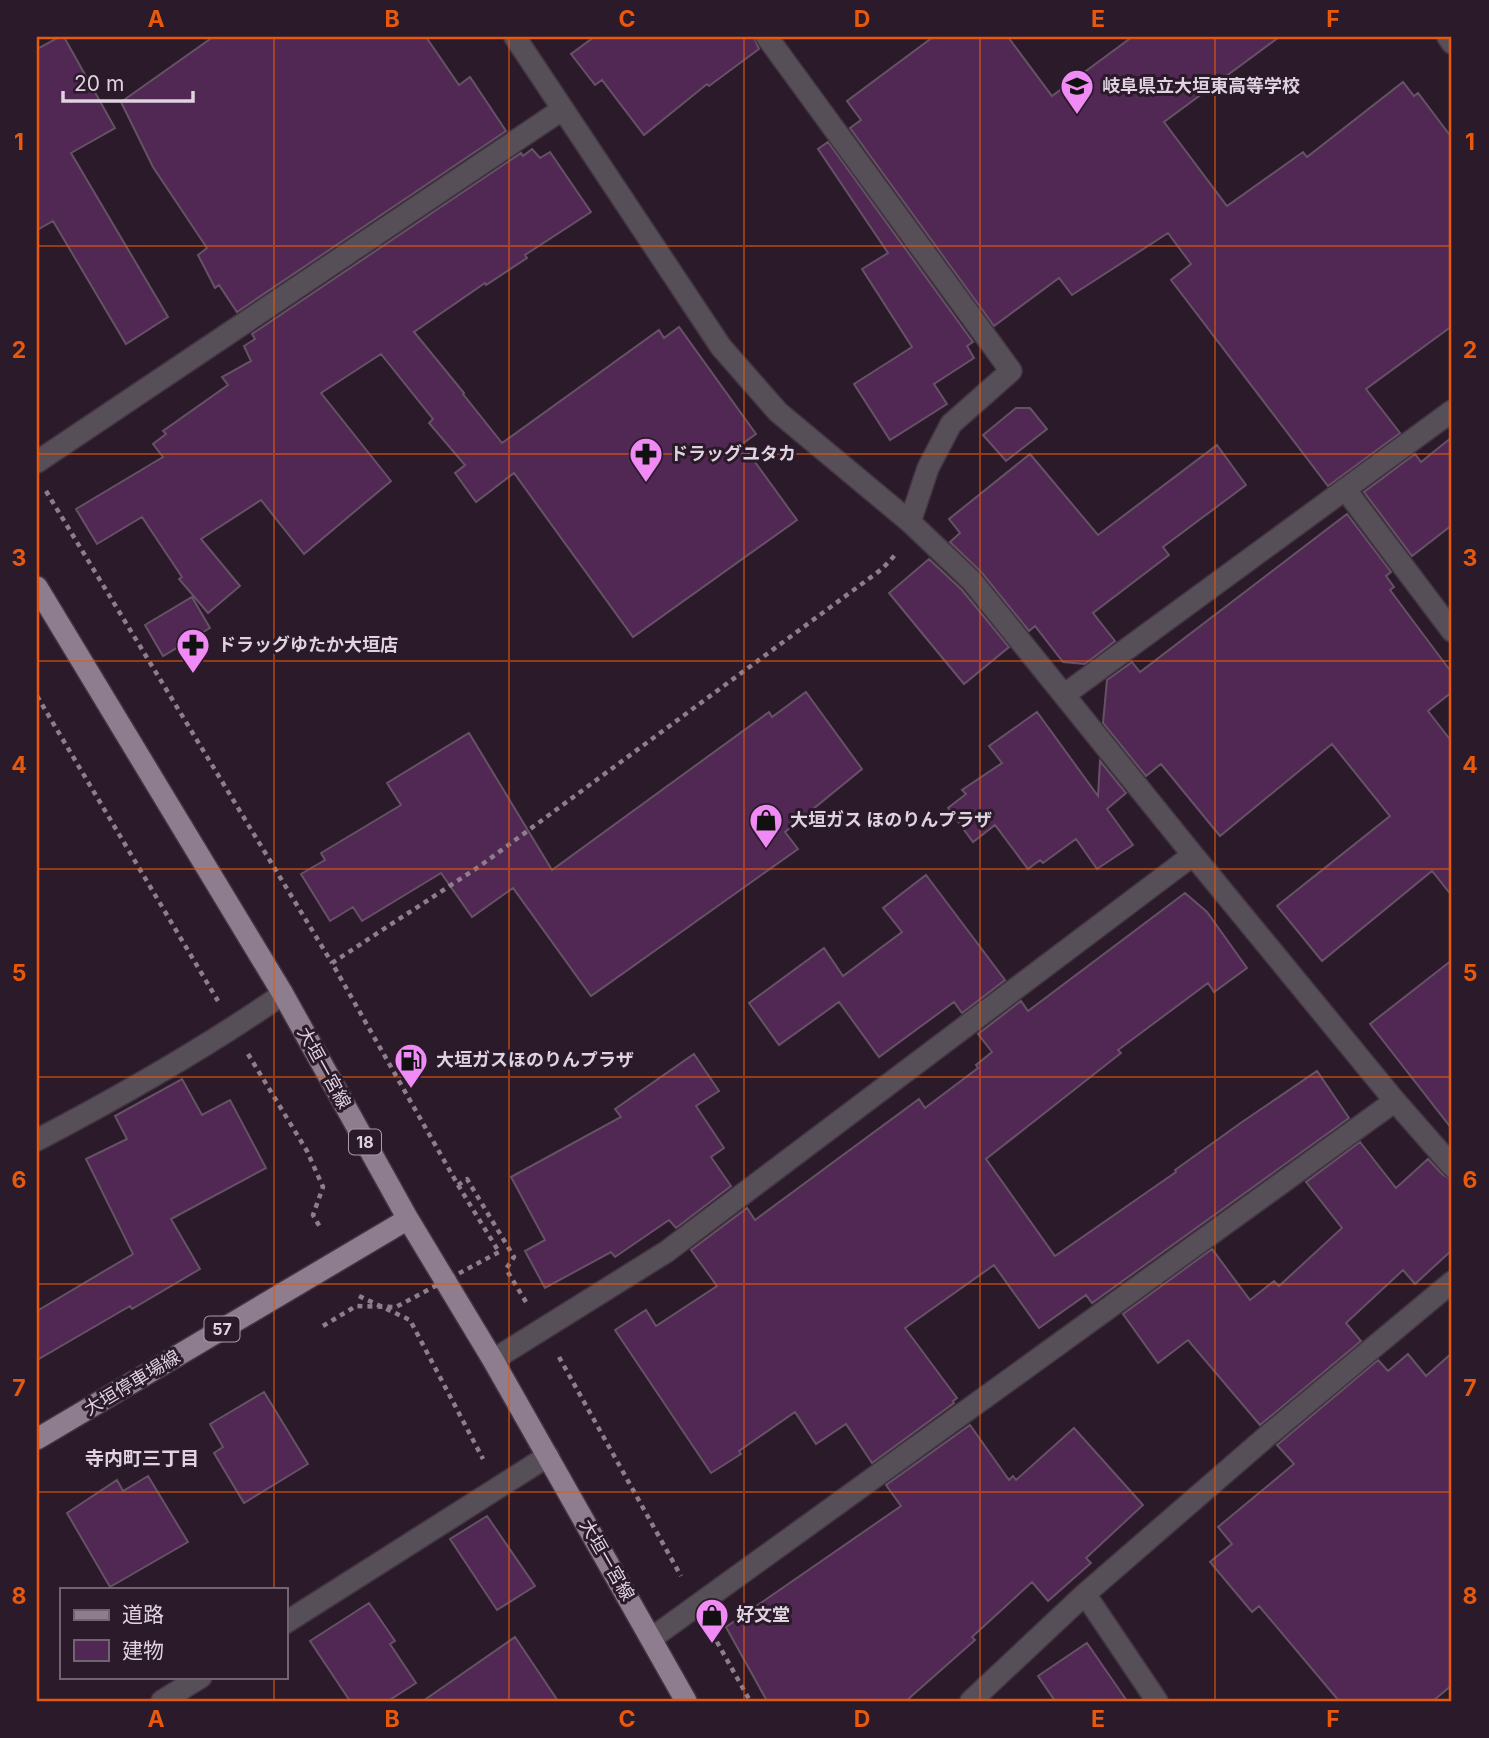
<svg xmlns="http://www.w3.org/2000/svg" width="1489" height="1738" viewBox="0 0 1489 1738" font-family="Inter,'Noto Sans JP',sans-serif">
	<rect width="100%" height="100%" fill="#2a1a2a"/>
	<!-- building -->
	<path fill="#512853" stroke="#655265" stroke-width="2" d="M59,37H64L115,128L71,153L168,317L126,344L53,221L37,230V49Z
		M213,37H426L459,85L470,77L506,131L237,312L219,285L215,288L198,255L207,248L153,167L121,102Z
		M594,37H754L759,49L709,86L707,84L644,135L602,80L595,85L571,54Z
		M933,37H1008L1052,96L1132,37H1279L1164,122L1227,206L1303,152L1307,157L1403,82L1414,96L1418,93L1452,138V326L1366,389L1400,433L1328,486L1171,280L1191,264L1168,233L1072,295L1059,278L994,326L850,128L861,120L847,101Z
		M828,142L973,342L967,346L974,358L934,384L947,404L890,440L854,384L912,347L862,269L888,253L818,149Z
		M532,149L540,158L550,152L591,212L525,255L527,258L486,285L485,283L414,332L464,393L463,394L502,443L659,330L664,338L679,327L756,434L742,444L797,520L633,637L514,473L476,502L455,473L465,465L429,423L433,419L381,354L321,393L391,481L304,554L261,500L201,539L240,586L208,613L179,579L182,577L142,517L97,544L76,509L163,457L153,444L166,434L163,431L228,385L222,377L251,361L244,346L255,339L252,334L521,153L523,156Z
		M1016,408H1030L1047,429L1006,461L983,435Z
		M1452,437V525L1412,556L1364,492L1415,454L1421,462Z
		M1217,445L1246,485L1163,547L1169,555L1093,613L1115,641L1085,664L1063,662L1035,626L1029,631L982,573L950,542L960,533L949,519L1030,454L1098,535Z
		M1347,514L1391,572L1386,576L1394,587L1390,590L1452,673V692L1428,711L1452,742V896L1432,871L1322,961L1277,906L1390,816L1332,744L1220,836L1161,764L1146,776L1103,723L1107,680L1132,662L1140,672Z
		M929,559L962,590L1009,647L964,684L889,593Z
		M192,597L210,628L163,656L145,625Z
		M806,692L862,769L785,832L798,849L591,996L513,888L472,917L441,873L362,921L353,907L330,921L301,874L325,860L321,853L401,805L387,783L469,733L552,870L769,712L772,717Z
		M1037,712L1098,796L1100,761L1126,793L1107,809L1133,845L1097,869L1076,839L1043,863L1040,860L1028,869L995,825L973,842L948,808L966,794L962,790L1002,763L989,746Z
		M926,875L1005,980L962,1013L954,1002L879,1057L839,1002L779,1045L749,1003L824,948L843,976L902,932L883,908Z
		M1185,893L1207,912L1247,968L1214,992L1208,983L1118,1050L1121,1053L986,1159L1055,1256L1176,1172L1175,1170L1242,1122L1317,1071L1349,1118L1092,1303L1086,1295L1039,1328L994,1265L905,1328L957,1398L953,1401L954,1403L872,1463L846,1424L816,1444L795,1412L739,1451L741,1454L711,1473L615,1330L646,1310L656,1326L717,1286L691,1250L747,1208L755,1220L919,1099L925,1108L978,1068L976,1065L992,1052L978,1034L1021,1001L1028,1011Z
		M1452,960V1129L1370,1024Z
		M694,1054L719,1091L696,1106L724,1148L711,1157L731,1186L676,1228L669,1220L615,1257L611,1252L545,1288L525,1251L545,1240L511,1177L621,1117L615,1109Z
		M182,1079L202,1115L230,1100L266,1168L171,1219L200,1269L132,1309L130,1306L37,1360V1311L133,1254L86,1159L127,1139L115,1116Z
		M1360,1142L1396,1188L1428,1159L1443,1175L1452,1179V1250L1415,1284L1403,1270L1346,1323L1361,1341L1260,1425L1188,1340L1158,1363L1123,1314L1212,1249L1250,1300L1274,1281L1279,1286L1342,1228L1306,1182Z
		M1452,1353V1685L1433,1701H1339L1259,1606L1252,1612L1210,1562L1232,1544L1218,1527L1294,1464L1277,1445L1378,1360L1388,1371L1408,1354L1426,1376Z
		M264,1392L308,1464L244,1503L214,1453L223,1447L210,1424Z
		M970,1425L1009,1480L1013,1476L1016,1480L1074,1428L1143,1505L1086,1558L1091,1563L1048,1601L1032,1582L972,1637L975,1640L906,1701H767L726,1627L901,1506L886,1485Z
		M148,1476L188,1542L110,1587L67,1513L117,1480L123,1491Z
		M487,1516L535,1586L497,1610L450,1539Z
		M369,1603L395,1641L390,1644L416,1683L388,1701H350L310,1641Z
		M515,1637L558,1701H423Z
		M1087,1643L1127,1701H1055L1038,1676Z"/>
	<g fill="none" stroke-linecap="round" stroke-linejoin="round">
		<defs>
			<path id="street" d="M515,37L721,347L778,412L910,522L972,581L1193,855L1395,1101L1452,1166
				M767,37L1011,371L951,424L928,468L910,522
				M1448,37L1452,43
				M37,462L563,109
				M1345,489L1452,631
				M1064,695L1452,411
				M37,1140C121,1096 204,1049 283,994
				M493,1360L666,1252L1193,855
				M1085,1594L1157,1701
				M285,1623L548,1456
				M652,1638L1395,1101
				M162,1701L201,1677
				M971,1701L1085,1594L1266,1437L1452,1282"/>
			<path id="primary" d="M37,587L283,994L408,1219L493,1360L686,1701
				M37,1439L408,1219"/>
		</defs>
		<!-- street casing -->
		<use href="#street" stroke="#433443" stroke-width="24"/>
		<!-- primary casing -->
		<use href="#primary" stroke="#433443" stroke-width="24"/>
		<!-- path -->
		<path stroke="#8c7e8c" stroke-width="4.5" stroke-dasharray="5 5" stroke-linecap="butt" d="M46,491L332,963
			M37,696L218,1001
			M248,1054L307,1151L323,1187L313,1215L321,1229
			M458,1185L499,1252
			M359,1296L410,1320L483,1459
			M526,1302L506,1269L514,1257L467,1179L458,1185L332,963L480,866L882,569L896,554
			M559,1357L681,1576
			M712,1633L750,1701"/>
		<!-- street -->
		<use href="#street" stroke="#574f57" stroke-width="21"/>
		<!-- primary -->
		<use href="#primary" stroke="#8e7d8e" stroke-width="21"/>
		<!-- path-bridge -->
		<path stroke="#8c7e8c" stroke-width="4.5" stroke-dasharray="5 5" stroke-linecap="butt" d="M323,1326L356,1306L396,1307L499,1252"/>
	</g>
	<!-- grid -->
	<path fill="none" stroke="#e8590c" stroke-width="2" stroke-opacity="0.55" d="M274,37V1589M509,37V1701M744,37V1701M980,37V1701M1215,37V1701M37,246H1452M37,454H1452M37,661H1452M37,869H1452M37,1077H1452M37,1284H1452M37,1492H1452M274,1677V1701"/>
	<!-- icons -->
	<defs>
		<symbol id="school-pin" viewBox="-11 -11 22 30"><path d="M0 17L-7.5 6A9.5 9.5 0 1 1 7.5 6Z" fill="#f08bf5" stroke="#2a1a2a"/><path d="M0-5L7-2L0 1L-7-2ZM-4 1L0 2.5L4 1V4Q0 6-4 4Z" fill="#111"/></symbol>
		<symbol id="pharmacy-pin" viewBox="-11 -11 22 30"><path d="M0 17L-7.5 6A9.5 9.5 0 1 1 7.5 6Z" fill="#f08bf5" stroke="#2a1a2a"/><path d="M-2-6h4v4h4v4h-4v4h-4v-4h-4v-4h4Z" fill="#111"/></symbol>
		<symbol id="shop-pin" viewBox="-11 -11 22 30"><path d="M0 17L-7.5 6A9.5 9.5 0 1 1 7.5 6Z" fill="#f08bf5" stroke="#2a1a2a"/><path d="M-5-2.5h2.3a2.7 3.5 0 0 1 5.4 0H5L5.5 6h-11ZM-1.5-2.5h3a1.5 2.3 0 0 0-3 0Z" fill="#111"/></symbol>
		<symbol id="fuel-pin" viewBox="-11 -11 22 30"><path d="M0 17L-7.5 6A9.5 9.5 0 1 1 7.5 6Z" fill="#f08bf5" stroke="#2a1a2a"/><path d="M-5.5-6h7V0h2V4h1.3V-2.5L3-4.5l.8-.8L6-3V5H2.5V1h-1V6h-7ZM-4.2-4.7v3.2H.2V-4.7Z" fill="#111"/></symbol>
	</defs>
	<g fill-rule="evenodd">
		<use href="#school-pin" x="1058" y="67" width="38" height="52"/>
		<use href="#pharmacy-pin" x="627" y="435" width="38" height="52"/>
		<use href="#pharmacy-pin" x="174" y="626" width="38" height="52"/>
		<use href="#shop-pin" x="747" y="801" width="38" height="52"/>
		<use href="#fuel-pin" x="392" y="1041" width="38" height="52"/>
		<use href="#shop-pin" x="693" y="1596" width="38" height="52"/>
	</g>
	<g text-anchor="middle" stroke-width="6" stroke-linejoin="round" paint-order="stroke">
		<!-- shield labels -->
		<g fill="#2a1a2a" stroke="#a89ca8" stroke-width="2">
			<rect x="349" y="1129.5" width="32" height="25" rx="5"/>
			<rect x="204.5" y="1316.5" width="35" height="25" rx="5"/>
		</g>
		<g font-size="16" font-weight="bold" fill="#ded3de">
			<text x="365" y="1148">18</text>
			<text x="222" y="1335">57</text>
		</g>
		<!-- poi labels -->
		<g font-size="18" font-weight="bold" fill="#ded3de" stroke="#2a1a2a" text-anchor="start">
			<text x="1102" y="92">岐阜県立大垣東高等学校</text>
			<text x="670" y="460">ドラッグユタカ</text>
			<text x="218" y="651">ドラッグゆたか大垣店</text>
			<text x="790" y="826">大垣ガス ほのりんプラザ</text>
			<text x="436" y="1066">大垣ガスほのりんプラザ</text>
			<text x="736" y="1621">好文堂</text>
		</g>
		<!-- street labels -->
		<g font-size="18" fill="#ded3de" stroke="#2a1a2a">
			<text transform="translate(324 1068) rotate(61)" y="6">大垣一宮線</text>
			<text transform="translate(132 1383) rotate(-31)" y="6">大垣停車場線</text>
			<text transform="translate(607 1560) rotate(60)" y="6">大垣一宮線</text>
		</g>
		<!-- neighbourhood labels -->
		<g font-size="19" font-weight="bold" fill="#ded3de" stroke="#2a1a2a">
			<text x="142" y="1465">寺内町三丁目</text>
		</g>
	</g>
	<!-- border -->
	<rect width="1489" height="1738" fill="none" stroke="#2a1a2a" stroke-width="77"/>
	<!-- legend -->
	<rect x="60" y="1588" width="228" height="91" fill="#2a1a2a" stroke="#726472" stroke-width="2"/>
	<rect x="74" y="1610" width="35" height="10" fill="#8e7d8e" stroke="#726472" stroke-width="2"/>
	<text x="122" y="1622" font-size="21" fill="#ded3de">道路</text>
	<rect x="74" y="1640" width="35" height="21" fill="#512853" stroke="#726472" stroke-width="2"/>
	<text x="122" y="1658" font-size="21" fill="#ded3de">建物</text>
	<!-- scale -->
	<path d="M63 91v10h130v-10" fill="none" stroke="#ded3de" stroke-width="3.5"/>
	<text x="74" y="91" font-size="21" fill="#ded3de" stroke="#2a1a2a" stroke-width="5" paint-order="stroke">20 m</text>
	<rect x="38" y="38" width="1412" height="1662" fill="none" stroke="#e8590c" stroke-width="2.5"/>
	<g font-size="23" text-anchor="middle" font-weight="bold" fill="#e8590c">
		<text x="156" y="27">A</text>
		<text x="392" y="27">B</text>
		<text x="627" y="27">C</text>
		<text x="862" y="27">D</text>
		<text x="1098" y="27">E</text>
		<text x="1333" y="27">F</text>
		<text x="19" y="150">1</text>
		<text x="1470" y="150">1</text>
		<text x="19" y="358">2</text>
		<text x="1470" y="358">2</text>
		<text x="19" y="566">3</text>
		<text x="1470" y="566">3</text>
		<text x="19" y="773">4</text>
		<text x="1470" y="773">4</text>
		<text x="19" y="981">5</text>
		<text x="1470" y="981">5</text>
		<text x="19" y="1188">6</text>
		<text x="1470" y="1188">6</text>
		<text x="19" y="1396">7</text>
		<text x="1470" y="1396">7</text>
		<text x="19" y="1604">8</text>
		<text x="1470" y="1604">8</text>
		<text x="156" y="1727">A</text>
		<text x="392" y="1727">B</text>
		<text x="627" y="1727">C</text>
		<text x="862" y="1727">D</text>
		<text x="1098" y="1727">E</text>
		<text x="1333" y="1727">F</text>
	</g>
</svg>
